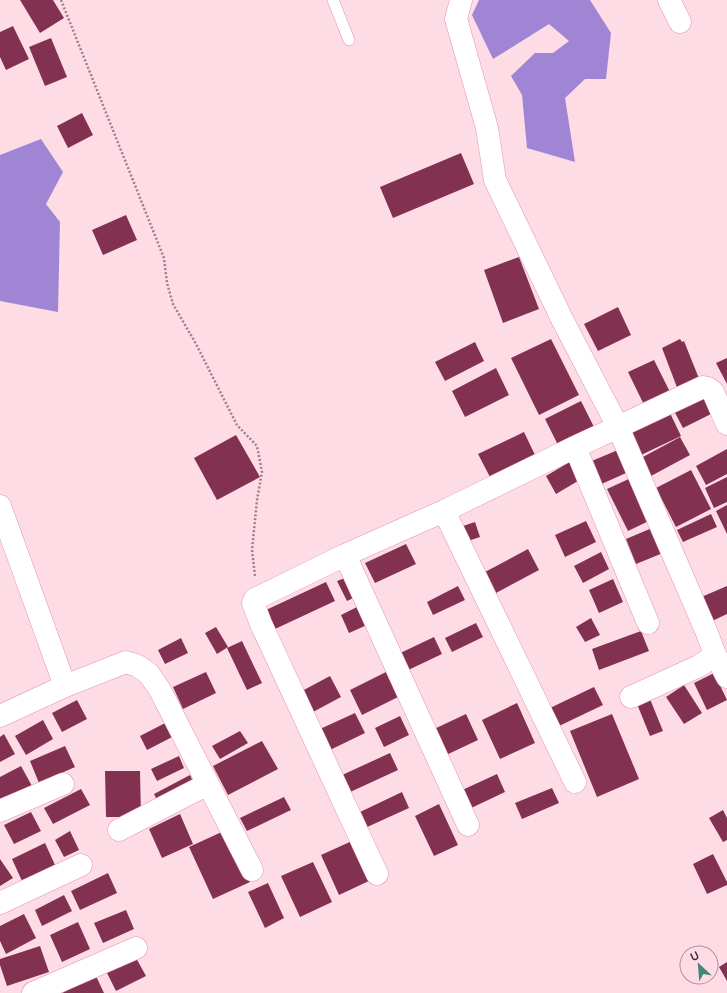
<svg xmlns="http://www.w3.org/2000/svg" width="727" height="993" viewBox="0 0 727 993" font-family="Lato,sans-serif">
	<rect width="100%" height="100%" fill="#fedce6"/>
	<!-- water -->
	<path fill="#9f85d4" d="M479,0H590L611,33L606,79H585L565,98L575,162L527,148L522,95L511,76L535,53H553L569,41L549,24L493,59L472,15Z
		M41,139L63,172L46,204L60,222L58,312L0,301V155Z"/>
	<!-- building -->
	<path fill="#833151" d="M20,0H53L64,18L40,33Z
		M13,26L29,59L6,70L0,57V32Z
		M51,38L67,77L45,86L29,47Z
		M82,113L93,135L68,148L57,126Z
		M461,153L474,184L393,218L380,187Z
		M126,215L137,240L103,255L92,230Z
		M519,257L539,309L503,323L484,270Z
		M618,307L631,335L598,351L584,324Z
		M551,339L579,395L539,415L511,358Z
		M680,339L682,342L684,341L700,381L678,390L662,348Z
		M475,342L484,361L445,381L435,362Z
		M727,358V384L716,363Z
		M654,360L673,398L647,411L628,372Z
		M496,368L509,395L465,417L452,391Z
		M703,392L713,413L683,428L672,407Z
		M581,401L596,431L560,449L545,419Z
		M670,413L681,436L639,456L629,433Z
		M524,432L535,455L490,477L478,454Z
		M236,435L260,477L217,500L194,458Z
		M680,437L690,455L651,476L641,458Z
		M625,447L635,469L597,486L587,463Z
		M727,449V474L706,485L696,466Z
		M573,460L583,478L556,494L546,476Z
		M691,470L711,509L676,527L656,488Z
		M633,477L653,519L628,531L607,489Z
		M727,477V502L714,508L705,488Z
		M727,505V534L716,511Z
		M711,514L717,527L683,542L677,530Z
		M586,521L596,542L565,557L555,535Z
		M475,522L480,537L468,541L463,526Z
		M652,528L663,553L636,564L626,539Z
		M406,544L416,564L375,583L365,563Z
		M528,549L539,570L496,593L485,572Z
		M601,552L609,569L583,583L574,566Z
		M345,578L355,597L347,601L337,581Z
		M613,579L623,602L599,613L589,590Z
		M326,582L335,601L275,629L266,610Z
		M458,586L465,600L433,615L427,602Z
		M727,586V614L710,622L699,598Z
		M359,606L367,625L349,633L341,615Z
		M591,618L600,635L585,642L576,627Z
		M476,623L483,637L452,652L445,638Z
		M216,627L228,647L217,654L205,633Z
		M641,631L649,651L599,670L592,649Z
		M434,637L442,654L402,673L394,656Z
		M181,638L188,653L165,664L158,650Z
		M242,641L262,683L247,690L227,648Z
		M206,672L216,693L183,709L173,687Z
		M386,672L398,697L362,715L350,690Z
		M714,673L727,700L707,710L694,683Z
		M330,676L341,697L313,712L302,691Z
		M684,685L702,713L684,724L666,697Z
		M594,687L603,705L559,726L550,708Z
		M650,699L663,731L650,736L637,704Z
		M77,700L87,719L62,732L52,713Z
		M517,703L535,743L500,759L482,720Z
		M355,713L365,733L330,750L320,729Z
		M466,714L478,740L444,756L432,730Z
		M612,714L639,779L597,797L570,731Z
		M400,716L409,735L384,747L375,728Z
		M43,720L53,739L26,755L15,736Z
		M171,720L178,734L147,750L140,736Z
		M240,731L248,743L220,759L212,746Z
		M4,734L15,754L0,762V737Z
		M262,741L278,769L228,795L213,766Z
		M65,746L75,767L39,783L30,761Z
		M390,753L398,770L348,793L340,776Z
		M179,756L184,768L157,781L151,769Z
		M21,766L32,786L2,802L0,798V777Z
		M105,771H140L141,817H106Z
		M497,774L505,792L467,810L458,792Z
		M190,775L194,784L158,802L154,794Z
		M552,788L559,803L522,819L515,803Z
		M81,789L90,805L53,824L44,808Z
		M402,792L409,808L365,828L358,813Z
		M284,797L291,810L247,831L240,818Z
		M439,804L458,845L434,856L415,816Z
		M723,810L727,818V840L723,842L709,818Z
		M31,812L41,831L14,844L4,825Z
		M180,814L193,844L162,858L149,829Z
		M226,830L250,882L213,899L189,847Z
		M70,831L79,850L64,857L55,840Z
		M352,841L371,880L339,895L321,855Z
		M45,843L55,865L22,881L12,859Z
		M713,854L727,882V885L707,894L693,864Z
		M0,859L13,878L0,886Z
		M313,862L332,902L300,917L281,876Z
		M108,873L117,893L80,910L71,891Z
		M268,883L284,918L265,928L248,892Z
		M64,895L72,911L42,926L35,910Z
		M126,910L134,929L103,943L94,923Z
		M24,914L36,938L6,954L0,941V926Z
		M78,922L90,949L62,962L50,935Z
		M40,946L49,972L7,986L0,965V959Z
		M135,956L146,976L116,991L106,971Z
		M727,962V981L719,967Z
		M96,976L104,993H62Z"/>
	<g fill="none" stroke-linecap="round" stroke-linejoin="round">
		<defs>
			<path id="lane" d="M333,0L349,40"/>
			<path id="street" d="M461,0L456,19L487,128L495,180L562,319L618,427L707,633L714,652L711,658L699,666L631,697
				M669,0L680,22
				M575,447L648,623
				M0,506L65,686
				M444,511L575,782
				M345,555L468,825
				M714,652L727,677
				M0,716L65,686L126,662L138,666L149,674L160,690L208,784L252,870
				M0,811L63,784
				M119,830L208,784
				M377,874L261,624L253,603L255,599L345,555L444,511L575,447L618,427L703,387L708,388L713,392L727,424
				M0,903L81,865
				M33,993L136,948"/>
		</defs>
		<!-- lane casing -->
		<use href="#lane" stroke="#e294ad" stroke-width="12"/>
		<!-- street casing -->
		<use href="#street" stroke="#e294ad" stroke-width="23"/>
		<!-- path -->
		<path stroke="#9e7e88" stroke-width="2.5" stroke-dasharray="2 2" stroke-linecap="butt" d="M61,0L164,258L167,283L173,304L196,344L237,425L257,446L262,472L257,500L252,550L255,576"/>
		<!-- lane -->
		<use href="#lane" stroke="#fff" stroke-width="11"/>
		<!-- street -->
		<use href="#street" stroke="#fff" stroke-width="22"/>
	</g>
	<!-- north arrow -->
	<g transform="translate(699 965) rotate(334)"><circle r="19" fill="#fedce6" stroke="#b3929c"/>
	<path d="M0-3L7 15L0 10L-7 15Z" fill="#448779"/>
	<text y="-6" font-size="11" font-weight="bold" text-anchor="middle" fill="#42232e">U</text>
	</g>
</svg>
